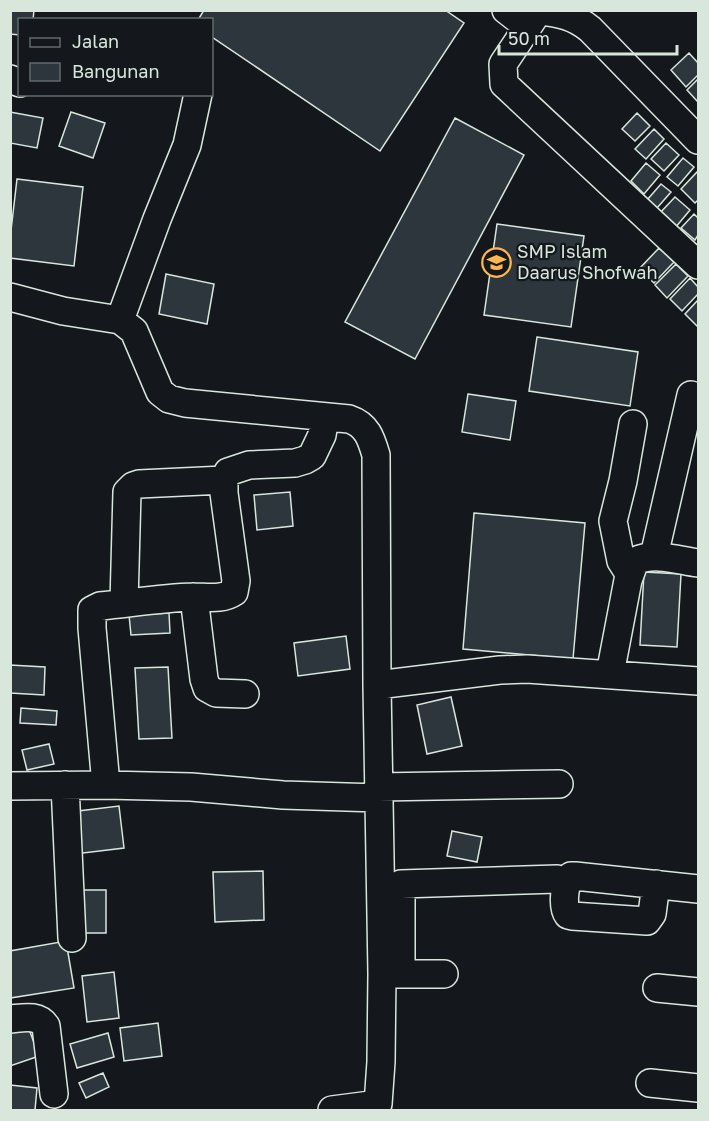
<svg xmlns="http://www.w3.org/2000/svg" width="709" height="1121" viewBox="0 0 709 1121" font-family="'Golos Text',sans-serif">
	<rect width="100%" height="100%" fill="#14181c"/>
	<!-- building -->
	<path fill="#2c363c" stroke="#d8e6dc" stroke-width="1.5" d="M10,10H34L33,20H20V35L10,34Z
		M204,10H445L464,23L380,151L212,37V20H198Z
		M689,53L698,63V75L686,87L671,70Z
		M698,79V102L687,90Z
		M10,112L43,118L37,148L10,143Z
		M71,112L105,123L93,158L59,146Z
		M637,113L650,126L635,141L622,129Z
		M455,118L524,155L415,359L345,322Z
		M654,129L664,139L646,159L635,149Z
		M666,143L679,155L664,171L651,159Z
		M683,158L694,167L678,186L667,177Z
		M646,163L660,175L644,194L631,181Z
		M698,171V200L695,203L681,189Z
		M17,179L83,187L74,266L10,258V239Z
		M661,184L671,192L657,208L647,200Z
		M675,197L690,210L675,228L659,214Z
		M694,214L698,218V235L695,240L681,228Z
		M497,224L584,236L571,327L484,315Z
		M659,248L674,262L654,283L639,269Z
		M676,264L688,276L667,298L655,285Z
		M166,274L214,284L207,324L159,314Z
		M690,278L698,287V294L682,311L670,299Z
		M698,300V327L685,314Z
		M537,337L638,352L630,406L529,391Z
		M468,394L516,401L510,440L462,432Z
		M290,492L293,526L257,530L254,495Z
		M474,513L585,523L573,659L463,649Z
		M644,572L681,574L677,647L640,645Z
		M169,613L170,633L131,635L129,615Z
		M346,636L350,669L298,676L294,643Z
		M10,665L45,667L44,695L10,693Z
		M168,667L172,738L139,739L135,668Z
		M451,697L462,746L427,754L417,705Z
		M21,708L57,711L56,725L20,723Z
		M49,744L54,764L27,770L22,750Z
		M119,806L124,848L75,854L70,812Z
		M452,831L482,837L477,862L447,856Z
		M263,871L264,920L215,922L213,872Z
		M73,890H106V933H73Z
		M66,941L74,988L10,998V951Z
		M114,972L119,1018L87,1022L82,976Z
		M158,1023L162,1056L124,1061L120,1028Z
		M27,1024L39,1056L10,1066V1030Z
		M108,1033L114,1057L77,1068L70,1044Z
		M103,1073L109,1087L86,1098L79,1083Z
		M10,1085L37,1088L35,1110H10Z"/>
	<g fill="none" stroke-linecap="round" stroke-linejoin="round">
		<defs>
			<path id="minor" d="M506,10L528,27
				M539,10L503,64L504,84L698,265
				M539,11C560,13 574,16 590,29L698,140
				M10,79L20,83
				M10,297L63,311L120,320L134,331L160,392L169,399L185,403L349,419C367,425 371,438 376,455L377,685
				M120,320L157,219L187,145L198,94
				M654,556L691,395
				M630,575L621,561L613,521L623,481L633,424
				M194,597L204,679L207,688L216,693L245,694
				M124,603L127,492L133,486L139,484L224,480
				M610,674L628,580L635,561C655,552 677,560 698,563
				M65,785L72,938
				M106,785L92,628V610L100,606C131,603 162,598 193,597C208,597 222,600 234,592L236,581L224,493V480L228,472L249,465L295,463L305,460L312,456L322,435L325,417
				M10,786L106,785L191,787L283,795L378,798
				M378,787L559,784
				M656,884L652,914L647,921L572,916L568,915C562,907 564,884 571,876H575L698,889
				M383,974H444
				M401,974V884L557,879
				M657,988L698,992
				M10,1019C23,1018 38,1014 46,1026L54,1094
				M650,1083L698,1088
				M332,1110L378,1104L381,1062L382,974L377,685L500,670L527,669L698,681"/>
		</defs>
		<!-- minor casing -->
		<use href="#minor" stroke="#d8e6dc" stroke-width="30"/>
		<!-- minor -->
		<use href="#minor" stroke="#14181c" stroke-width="27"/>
	</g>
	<!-- icons -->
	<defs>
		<symbol id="school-ring" viewBox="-11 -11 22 22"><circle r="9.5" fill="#14181c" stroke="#ffb74d" stroke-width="1.5"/><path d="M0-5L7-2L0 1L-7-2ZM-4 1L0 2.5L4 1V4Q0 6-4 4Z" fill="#ffb74d"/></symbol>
	</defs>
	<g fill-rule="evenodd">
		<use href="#school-ring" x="480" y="246" width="33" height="33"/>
	</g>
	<g text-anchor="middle" stroke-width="4.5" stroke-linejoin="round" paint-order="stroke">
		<!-- poi labels -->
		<g font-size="18" fill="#d8e6dc" stroke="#14181c" text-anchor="start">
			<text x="517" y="258">SMP Islam<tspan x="517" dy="21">Daarus Shofwah</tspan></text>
		</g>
	</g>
	<!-- border -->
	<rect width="709" height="1121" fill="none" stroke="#d8e6dc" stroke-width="24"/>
	<!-- legend -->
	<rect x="18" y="18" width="195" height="78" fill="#14181c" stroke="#626a69" stroke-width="1.5"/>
	<rect x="30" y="38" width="30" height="9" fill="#14181c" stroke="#626a69" stroke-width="1.5"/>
	<text x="72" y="48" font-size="18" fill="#d8e6dc">Jalan</text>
	<rect x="30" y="63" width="30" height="18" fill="#2c363c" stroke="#626a69" stroke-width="1.5"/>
	<text x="72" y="78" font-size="18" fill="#d8e6dc">Bangunan</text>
	<!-- scale -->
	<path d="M499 45v9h178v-9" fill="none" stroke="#d8e6dc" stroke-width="3"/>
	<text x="508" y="45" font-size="18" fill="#d8e6dc" stroke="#14181c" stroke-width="4.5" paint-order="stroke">50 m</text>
</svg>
